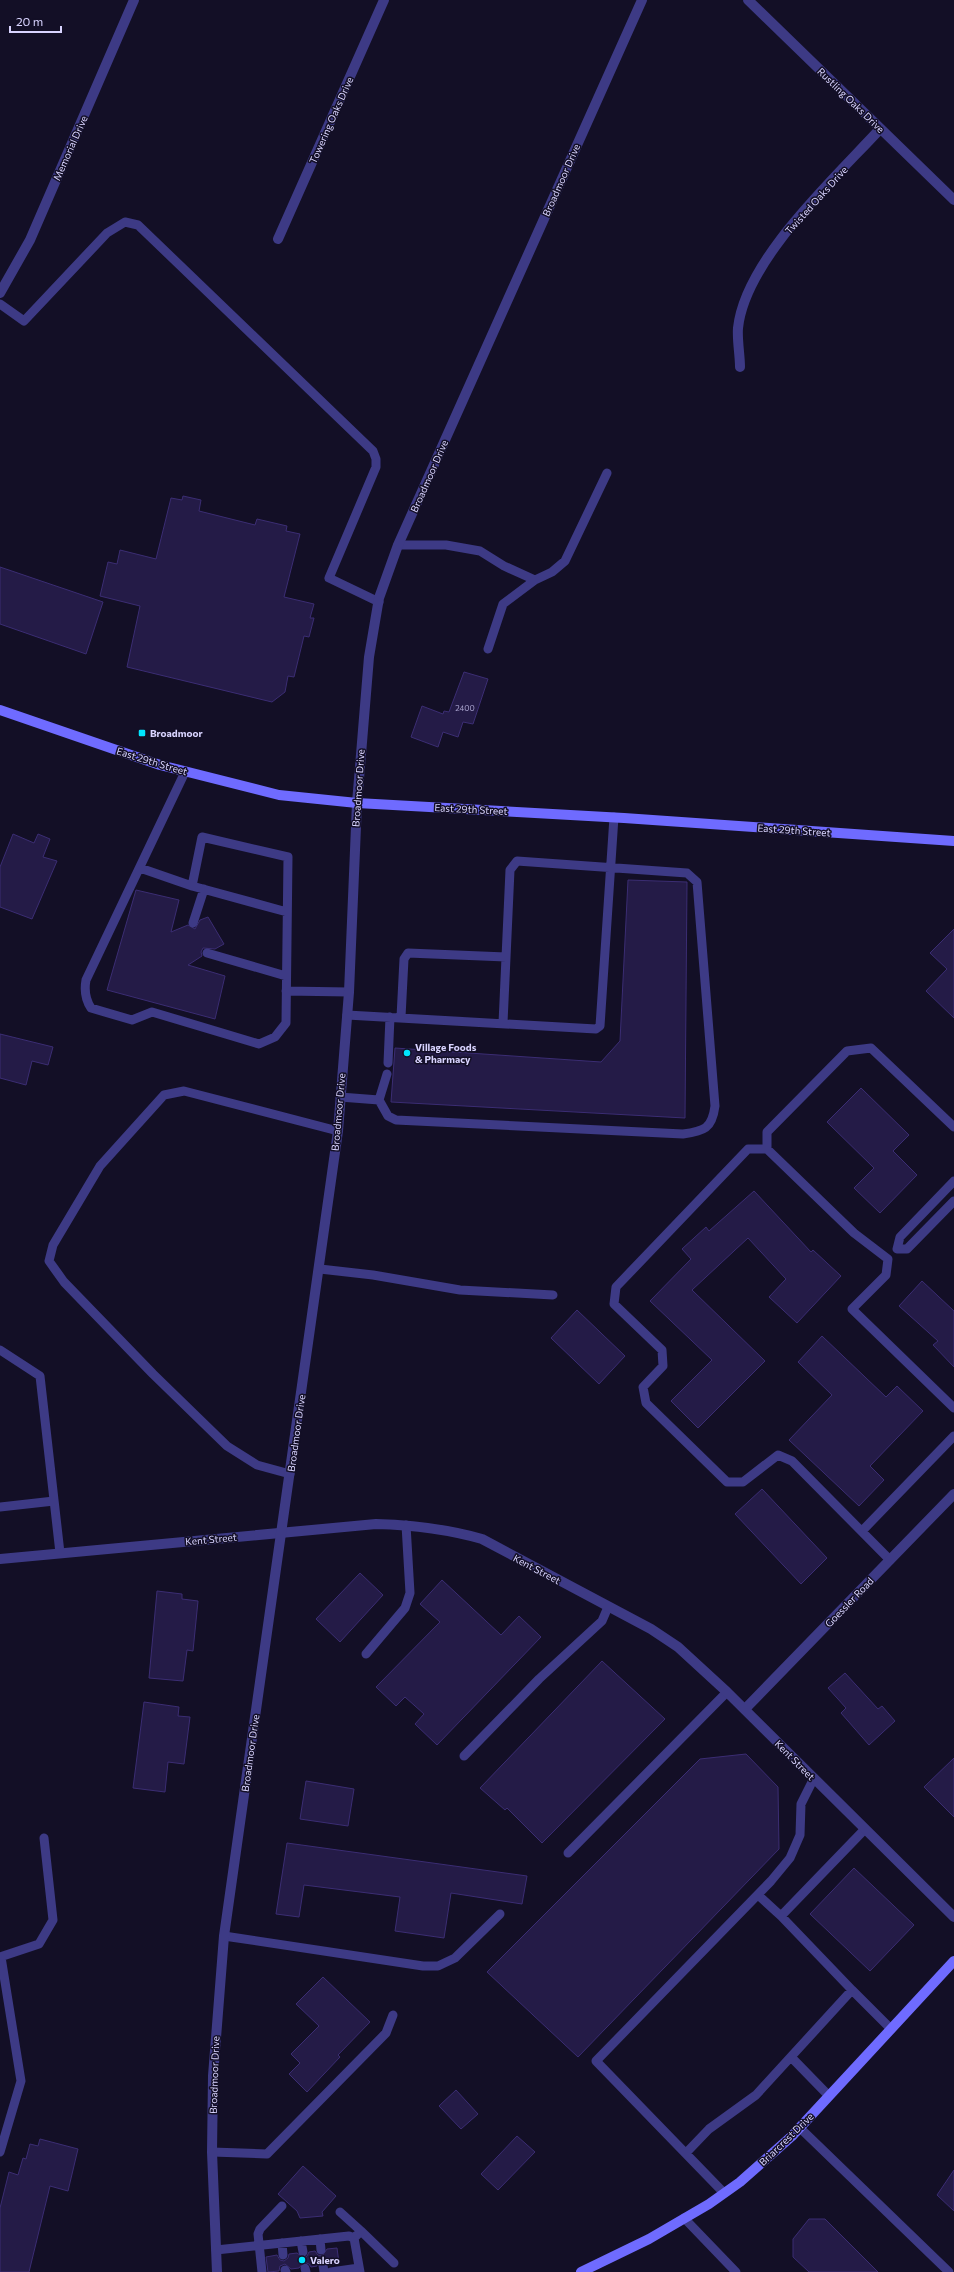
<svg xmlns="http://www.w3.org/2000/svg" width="954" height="2272" viewBox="0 0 954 2272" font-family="Commissioner,sans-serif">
	<rect width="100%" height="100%" fill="#130f26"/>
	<!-- building -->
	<path fill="#241b47" stroke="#3b2d73" d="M183,496L201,500L199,511L255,525L257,519L287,526L286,531L300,534L284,597L314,604L310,618H314L309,637L304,636L294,677L288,676L285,692L272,702L127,667L140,606L100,596L108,562L117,564L120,550L156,559L171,498L182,500Z
		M0,567L103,602L86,654L0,624Z
		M464,672L488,679L473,724L463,722L458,737L443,732L438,747L411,737L422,706L443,714L444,711L449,712Z
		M13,834L34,843L38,834L50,839L43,857L57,861L32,919L0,907V867Z
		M628,880L687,882L685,1118L391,1102L395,1048L601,1062L620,1041Z
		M136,890L179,900L171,932L188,925L195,929L200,920L208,917L224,944L215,949L203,948L201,952L202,956L188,965L225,976L215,1019L107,990Z
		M954,929V1018L926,991L947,969L930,953Z
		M0,1034L53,1047L48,1065L32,1061L26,1085L0,1078Z
		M861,1088L909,1135L893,1151L917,1175L880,1213L854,1188L874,1168L827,1122Z
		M754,1191L811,1252L813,1250L841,1276L797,1323L769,1297L786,1279L748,1238L692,1290L765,1361L698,1428L671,1401L712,1360L650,1301L691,1259L682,1249L706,1227L709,1231Z
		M922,1281L954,1311V1367L933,1345L938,1341L899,1306Z
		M577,1310L625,1356L599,1384L551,1338Z
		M822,1336L886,1397L897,1386L923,1411L870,1466L884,1480L859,1506L789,1440L832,1395L798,1362Z
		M762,1489L827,1558L801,1584L735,1514Z
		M360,1573L383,1595L340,1642L316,1619Z
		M442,1580L501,1635L519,1616L541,1637L437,1745L415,1724L424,1714L405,1697L396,1706L376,1687L440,1622L420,1604Z
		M157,1591L182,1594V1599L198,1601L193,1651L187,1650L183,1681L149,1678Z
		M602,1661L665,1719L542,1843L507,1808L505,1810L480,1788Z
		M845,1673L878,1709L882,1706L895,1721L869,1745L841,1713L846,1708L828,1688Z
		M144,1702L179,1707L178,1716L190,1717L184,1764L168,1762L165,1792L133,1788Z
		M746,1754L778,1787L779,1849L578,2057L487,1972L700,1759Z
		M954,1758V1817L924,1787Z
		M306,1781L354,1789L348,1826L300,1819Z
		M287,1843L527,1876L522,1904L451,1893L444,1938L395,1931L400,1897L304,1885L299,1917L276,1914Z
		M854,1868L914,1925L870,1971L810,1914Z
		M323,1977L370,2022L338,2055L340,2057L307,2092L289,2074L300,2063L291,2054L319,2026L296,2004Z
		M456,2090L478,2114L461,2129L439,2106Z
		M517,2136L535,2152L498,2190L481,2174Z
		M40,2139L78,2149L68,2191L50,2186L29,2272H0V2208L9,2172L18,2175L23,2158L26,2159L30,2144L38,2146Z
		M303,2166L336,2196L322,2212L323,2216L300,2218L297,2211L278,2194Z
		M954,2170V2211L937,2195Z
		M809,2219H825L878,2272H809L793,2257V2239Z
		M337,2248L339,2263L329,2265L327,2261L323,2259L319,2261L317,2266L311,2267L309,2264L304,2262L299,2268L291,2269L285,2264L280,2266L279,2271L268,2272L266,2257L277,2255L280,2260L284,2261L288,2258L289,2254L297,2253L304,2258L307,2256L309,2252L315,2251L318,2255L322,2256L327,2249Z"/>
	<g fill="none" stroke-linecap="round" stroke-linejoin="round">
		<!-- service -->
		<path stroke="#3d3a85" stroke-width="9" d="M0,304L24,321L107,233L125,222L138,225L373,451L376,459V467L329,578L379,602
			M398,545H446L480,551L504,566L535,580
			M488,649L503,604L535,580L552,572L565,561L607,473
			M185,772L86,980C84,991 85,999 91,1008L132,1020L152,1012L259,1044L275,1037L286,1023L288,857L202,837L192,886
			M140,868L192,886L287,912
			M193,923L204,889
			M207,953L286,976
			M286,991L349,992
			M347,1015L596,1029L600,1026L614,817
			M401,1017L404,959L408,953L506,957
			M388,1063L390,1017
			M340,1097L379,1100L388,1116L396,1120L683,1134C704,1131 712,1129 715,1106L697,882L687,873L517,861L510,870L503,1023
			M379,1100L387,1074
			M767,1149V1132L847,1051L871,1048L954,1127
			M954,1181L900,1237L897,1249H907L954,1201
			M320,1269L373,1275L460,1290L553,1295
			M0,1350L40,1376L60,1553
			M290,1474L257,1465L227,1446L153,1374L64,1282L49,1261L53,1245L100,1166L164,1095L184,1091L338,1131
			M0,1507L54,1501
			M862,1531L954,1436
			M890,1560L792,1461L778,1455L743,1482H727L646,1403L643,1387L663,1366L662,1350L614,1304L616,1287L748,1149H767L854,1233L888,1259L886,1275L852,1309L954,1408
			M366,1654L405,1608L410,1593L406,1525
			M464,1756L539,1679L602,1621L608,1607
			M568,1853L727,1692
			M758,1895L781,1916
			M224,1936L423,1966H438L455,1958L500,1914
			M0,1957L39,1944L53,1920L44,1838
			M852,1990L891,2029
			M791,2057L829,2096
			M800,2128L949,2272
			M0,2152L21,2081L1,1957
			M212,2152L267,2154L386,2033L393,2015
			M686,2153L709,2129L756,2095L852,1990L781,1916L865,1829
			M724,2193L596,2061L771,1881L790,1858L800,1835L801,1804L814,1778
			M340,2212L361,2231
			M684,2218L736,2272
			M354,2238L361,2231L394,2263
			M320,2239L321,2250
			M301,2241L303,2252
			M282,2243L283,2255
			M216,2250L349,2236L354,2238L360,2272
			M323,2265L324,2272
			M305,2268L306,2272
			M285,2270L286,2272
			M262,2272L258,2234L260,2229L282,2206
			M331,2272L359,2268"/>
		<!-- minor -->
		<path stroke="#3d3a85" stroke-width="10" d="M748,0L954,200
			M278,239L384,0
			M0,293L30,240L134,0
			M740,367C740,355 737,340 738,328C745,260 835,178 880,129
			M0,1559L376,1524C413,1525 447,1529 482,1539L651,1629L678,1647L727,1692L954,1917
			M745,1709L954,1494"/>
		<!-- tertiary -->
		<path stroke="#3d3a85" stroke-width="10" d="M217,2272L212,2152L213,2076L224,1936L338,1131L349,992L357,803L369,657L379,598L398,545L642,0"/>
		<!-- secondary -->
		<path stroke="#6f6bff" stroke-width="10" d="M0,710L160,765L279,795L357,803L624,818L954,841
			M581,2272L649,2239L709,2204L740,2182L792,2136L954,1961"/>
	</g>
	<!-- markers -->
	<g fill="#00e5ff" stroke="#130f26" stroke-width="1.5">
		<rect x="138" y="729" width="8" height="8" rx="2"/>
		<circle cx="407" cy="1053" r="4"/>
		<circle cx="302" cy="2260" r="4"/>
	</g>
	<g text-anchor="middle" stroke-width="3" stroke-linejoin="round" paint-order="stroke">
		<!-- number labels -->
		<g font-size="8" fill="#aca6d1">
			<text x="465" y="711">2400</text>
		</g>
		<!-- street labels -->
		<g font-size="10" fill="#d9d4ff" stroke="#130f26">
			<text transform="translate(851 100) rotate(44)" y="4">Rustling Oaks Drive</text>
			<text transform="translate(331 120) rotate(-66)" y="4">Towering Oaks Drive</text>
			<text transform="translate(70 148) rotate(-66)" y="4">Memorial Drive</text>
			<text transform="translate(561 180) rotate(-66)" y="4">Broadmoor Drive</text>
			<text transform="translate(816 200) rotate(-48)" y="4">Twisted Oaks Drive</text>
			<text transform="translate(429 476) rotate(-66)" y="4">Broadmoor Drive</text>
			<text transform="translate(152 761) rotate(17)" y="4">East 29th Street</text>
			<text transform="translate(358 788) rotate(-86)" y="4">Broadmoor Drive</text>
			<text transform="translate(471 809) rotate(3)" y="4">East 29th Street</text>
			<text transform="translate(794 830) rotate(4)" y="4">East 29th Street</text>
			<text transform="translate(338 1112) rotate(-85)" y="4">Broadmoor Drive</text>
			<text transform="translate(296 1433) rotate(-82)" y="4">Broadmoor Drive</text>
			<text transform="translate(211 1539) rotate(-5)" y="4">Kent Street</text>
			<text transform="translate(537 1569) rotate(28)" y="4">Kent Street</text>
			<text transform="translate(849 1602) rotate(-46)" y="4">Goessler Road</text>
			<text transform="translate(250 1753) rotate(-82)" y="4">Broadmoor Drive</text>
			<text transform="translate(795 1760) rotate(45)" y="4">Kent Street</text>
			<text transform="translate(214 2075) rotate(-88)" y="4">Broadmoor Drive</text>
			<text transform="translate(786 2139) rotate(-44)" y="4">Briarcrest Drive</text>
		</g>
		<!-- poi labels -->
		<g font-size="10" font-weight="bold" fill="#d9d4ff" stroke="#130f26" text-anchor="start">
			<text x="150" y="737">Broadmoor</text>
			<text x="415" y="1051">Village Foods<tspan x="415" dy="12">&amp; Pharmacy</tspan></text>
			<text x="310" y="2264">Valero</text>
		</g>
	</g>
	<!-- scale -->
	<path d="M10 26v6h51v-6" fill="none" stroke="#d9d4ff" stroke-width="2"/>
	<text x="16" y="26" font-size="12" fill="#d9d4ff" stroke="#130f26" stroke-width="3" paint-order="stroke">20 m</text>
</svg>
